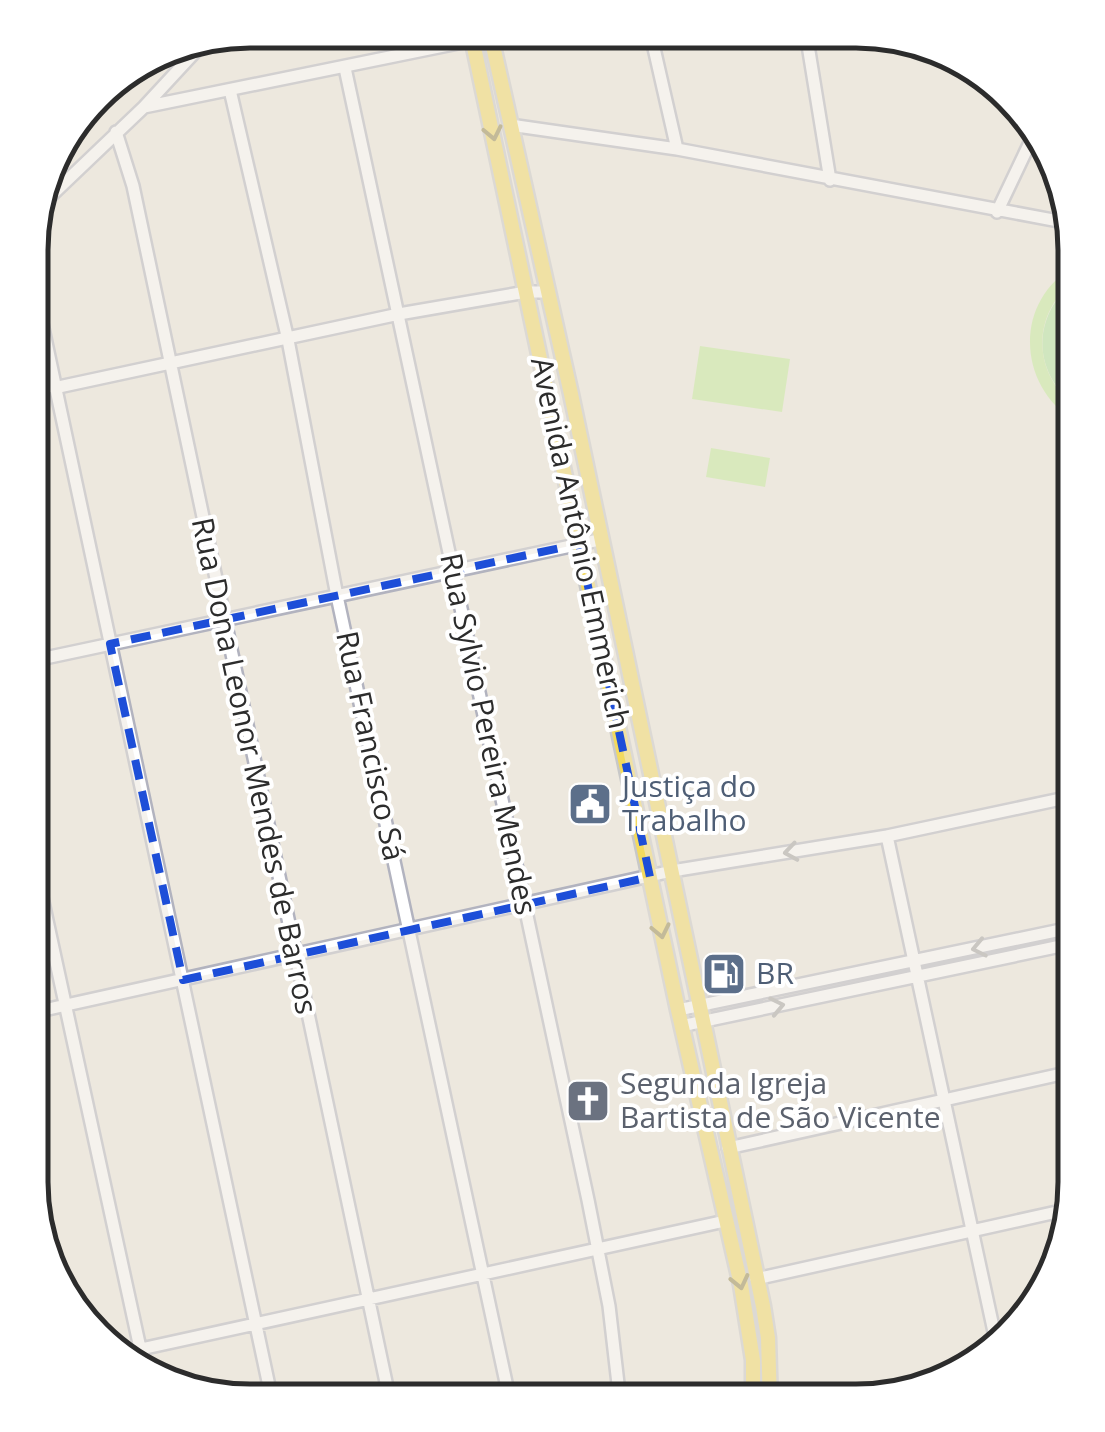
<svg xmlns="http://www.w3.org/2000/svg" width="1105" height="1432" viewBox="0 0 1105 1432" font-family="'Open Sans',sans-serif">
	<rect width="100%" height="100%" fill="#ede8de"/>
	<!-- green -->
	<path fill="#aee49a" d="M1075,280V406C1031,370 1032,316 1075,280Z"/>
	<!-- pitch -->
	<path fill="#c2ec96" d="M1075,266V280C1032,313 1031,372 1075,406V421C1017,386 1013,301 1075,266Z
		M700,346L790,359L782,412L692,399Z
		M711,448L770,458L765,487L706,477Z"/>
	<g fill="none" stroke-linecap="round" stroke-linejoin="round">
		<defs>
			<path id="minor" d="M806,33L830,180
				M651,35L677,149
				M345,68L588,1200L609,1306L620,1401
				M230,90L288,340L337,596L510,1401
				M144,107L473,40
				M510,125L677,149L1069,223
				M116,132L133,186L390,1401
				M35,211L144,107L205,41
				M997,212L1035,132
				M32,277L272,1400
				M54,388L399,314L526,292H547
				M31,661L599,540
				M1067,797L1075,834
				M887,836L996,1341
				M31,847L145,1371
				M678,1010L1075,927
				M30,1013L672,871L887,836L1075,796
				M681,1026L1075,943
				M728,1148L1075,1071
				M756,1279L1070,1209
				M118,1354L725,1221"/>
			<path id="major" d="M491,37L571,394L763,1306L768,1338L770,1402
				M472,38L678,1010L741,1285L753,1360V1402"/>
		</defs>
		<!-- minor casing -->
		<use href="#minor" stroke="#b2b3bf" stroke-width="16"/>
		<!-- major casing -->
		<use href="#major" stroke="#c8c8c8" stroke-width="19"/>
		<!-- minor -->
		<use href="#minor" stroke="#fff" stroke-width="11"/>
		<!-- major -->
		<use href="#major" stroke="#f3da5e" stroke-width="14"/>
	</g>
	<!-- one-way arrows -->
	<defs><path id="oneway-chevron" d="M-2-3.5L2.5 0L-2 3.5" fill="none" stroke-width="1.6" stroke-linecap="round" stroke-linejoin="round" transform="scale(2.5)"/></defs>
	<g stroke="#908345">
		<use href="#oneway-chevron" transform="translate(493 133) rotate(78)"/>
		<use href="#oneway-chevron" transform="translate(661 931) rotate(78)"/>
		<use href="#oneway-chevron" transform="translate(740 1282) rotate(77)"/>
	</g>
	<g stroke="#a0a0a0">
		<use href="#oneway-chevron" transform="translate(791 852) rotate(171)"/>
		<use href="#oneway-chevron" transform="translate(979 948) rotate(168)"/>
		<use href="#oneway-chevron" transform="translate(777 1006) rotate(-12)"/>
	</g>
	<!-- marked area -->
	<path d="M0 0H1105V1432H0ZM579,544L650,877L183,980L110,644Z" fill="#ede8de" fill-opacity=".55" fill-rule="evenodd"/>
	<path fill="none" stroke="#1d4ed8" stroke-width="8" stroke-dasharray="20 12" stroke-linejoin="round" d="M579,544L650,877L183,980L110,644Z"/>
	<!-- icons -->
	<defs>
		<symbol id="civic-square" viewBox="-11 -11 22 22"><rect x="-9" y="-9" width="18" height="18" rx="4" fill="#5c6f8a" stroke="#fff"/><path d="M-.6-6.5H3V-4.5H.6V-3L4-1V1h2V6H-6V1h2V-1L-.6-3ZM-1.2 2.5V6h2.4V2.5Z" fill="#fff"/></symbol>
		<symbol id="fuel-square" viewBox="-11 -11 22 22"><rect x="-9" y="-9" width="18" height="18" rx="4" fill="#5c6f8a" stroke="#fff"/><path d="M-5.5-6h7V0h2V4h1.3V-2.5L3-4.5l.8-.8L6-3V5H2.5V1h-1V6h-7ZM-4.2-4.7v3.2H.2V-4.7Z" fill="#fff"/></symbol>
		<symbol id="church-square" viewBox="-11 -11 22 22"><rect x="-9" y="-9" width="18" height="18" rx="4" fill="#6b7280" stroke="#fff"/><path d="M-1.2-6h2.4v3.5h3.3v2.4h-3.3V6h-2.4V-.1h-3.3v-2.4h3.3Z" fill="#fff"/></symbol>
	</defs>
	<g fill-rule="evenodd">
		<use href="#civic-square" x="565" y="779" width="50" height="50"/>
		<use href="#fuel-square" x="699" y="949" width="50" height="50"/>
		<use href="#church-square" x="563" y="1076" width="50" height="50"/>
	</g>
	<g text-anchor="middle" stroke-width="8" stroke-linejoin="round" paint-order="stroke">
		<!-- street labels -->
		<g font-size="30" fill="#2c2c2c" stroke="#fff">
			<text transform="translate(580 543) rotate(78)" y="10">Avenida Antônio Emmerich</text>
			<text transform="translate(488 734) rotate(78)" y="10">Rua Sylvio Pereira Mendes</text>
			<text transform="translate(370 746) rotate(78)" y="10">Rua Francisco Sá</text>
			<text transform="translate(254 766) rotate(78)" y="10">Rua Dona Leonor Mendes de Barros</text>
		</g>
		<!-- service labels -->
		<g font-size="30" fill="#4e5e75" stroke="#fff" text-anchor="start">
			<text x="622" y="797">Justiça do<tspan x="622" dy="34">Trabalho</tspan></text>
			<text x="756" y="984">BR</text>
		</g>
		<!-- worship labels -->
		<g font-size="30" fill="#5b616d" stroke="#fff" text-anchor="start">
			<text x="620" y="1094">Segunda Igreja<tspan x="620" dy="34">Bartista de São Vicente</tspan></text>
		</g>
	</g>
	<!-- crop -->
	<path d="M0 0H1105V1432H0ZM250 48H856A202 202 0 0 1 1058 250V1182A202 202 0 0 1 856 1384H250A202 202 0 0 1 48 1182V250A202 202 0 0 1 250 48Z" fill="#fff" fill-rule="evenodd"/>
	<path fill="none" stroke="#2c2c2c" stroke-width="5" d="M250 48H856A202 202 0 0 1 1058 250V1182A202 202 0 0 1 856 1384H250A202 202 0 0 1 48 1182V250A202 202 0 0 1 250 48Z"/>
</svg>
